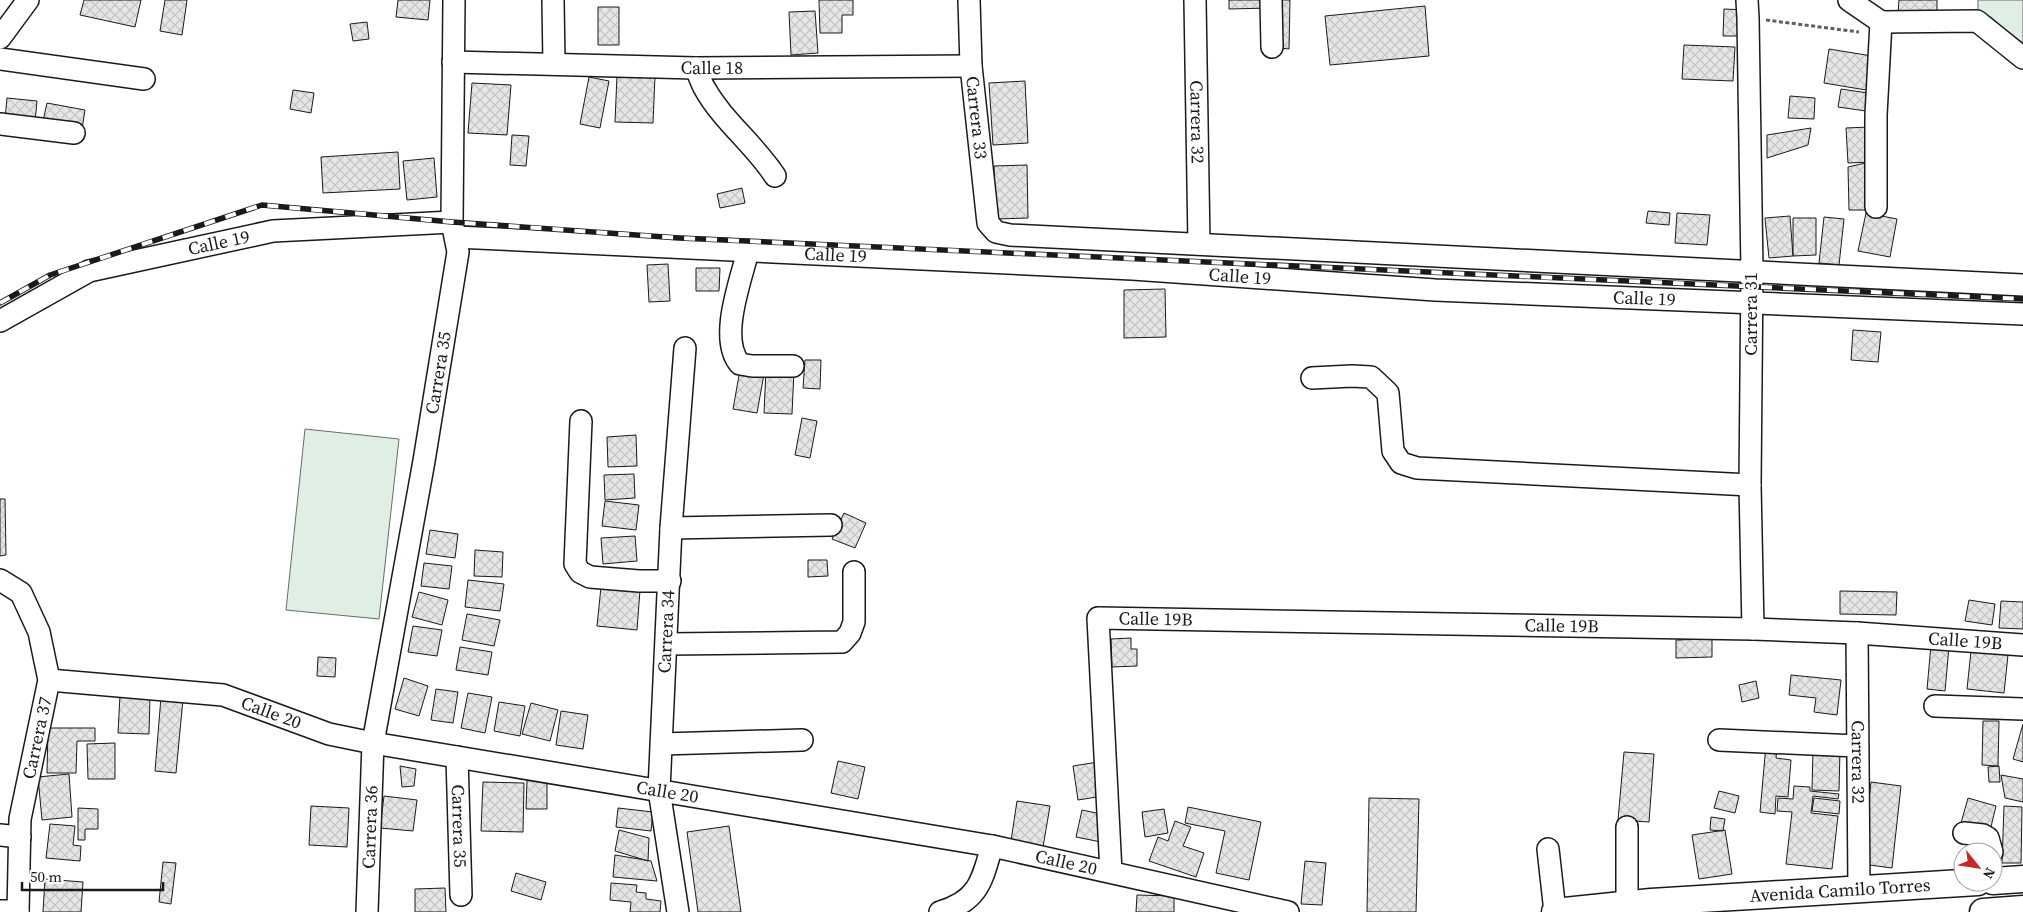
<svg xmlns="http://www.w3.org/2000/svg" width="2023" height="912" viewBox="0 0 2023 912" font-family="'Source Serif 4',serif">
	<defs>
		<pattern id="building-cross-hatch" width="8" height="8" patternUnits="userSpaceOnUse" patternTransform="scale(1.25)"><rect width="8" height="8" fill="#e6e6e6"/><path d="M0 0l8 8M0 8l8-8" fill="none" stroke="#c5c5c5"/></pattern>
	</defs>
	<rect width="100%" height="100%" fill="#fff"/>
	<!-- grass -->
	<path fill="#e0efe3" stroke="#6a6a6a" d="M1978,0H2023V46L1991,17L1978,15Z
		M305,429L399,439L379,619L286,610Z"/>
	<!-- building -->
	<path fill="url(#building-cross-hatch)" stroke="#1a1a1a" d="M84,0H141L135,27L80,15Z
		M165,0H187L182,35L160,31Z
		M398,0H430L428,20L396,17Z
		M819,0H853V15H842V33H820Z
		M1229,0H1270V8L1229,9Z
		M1273,0H1290L1289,49L1272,47Z
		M1899,0H1937V13H1898Z
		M1425,6L1429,56L1330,65L1325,16Z
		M598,7H619V45H598Z
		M1724,9L1746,10L1745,36H1723Z
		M815,11L818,53L791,55L789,12Z
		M367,22L369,39L353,41L350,24Z
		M1684,45L1735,47L1733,81L1682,79Z
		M1829,49L1872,56L1866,90L1824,83Z
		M617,75L655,76L653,123L615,122Z
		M589,77L609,81L600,128L580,124Z
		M1025,81L1028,143L993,145L989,83Z
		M472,83L511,85L507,135L468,133Z
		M1841,89L1868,93L1866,111L1838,107Z
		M293,90L314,93L311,113L290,109Z
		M1790,96L1815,98L1814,119L1788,118Z
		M7,98L37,101L35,122L5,119Z
		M47,103L85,110L82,129L43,121Z
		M1869,127L1870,162L1848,163L1846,128Z
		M1811,128L1808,145L1767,158V135Z
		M512,135L529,136L526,166L510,165Z
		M398,152L400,189L323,193L321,157Z
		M434,158L437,197L407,200L403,161Z
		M1870,162V210H1849L1848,167Z
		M1027,165L1028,218L996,219L994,166Z
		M742,188L745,203L720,208L717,194Z
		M1648,211L1670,213L1669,225L1646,223Z
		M1677,213L1710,215L1707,245L1675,243Z
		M1866,213L1897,219L1890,257L1858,251Z
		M1790,216L1793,256L1769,258L1765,218Z
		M1824,217L1844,219L1839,265L1819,263Z
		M1793,218H1816V255L1793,256Z
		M668,264L670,301L649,302L647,265Z
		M696,268H720L719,291H696Z
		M1165,289L1166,337L1124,338V290Z
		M1853,330L1881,332L1878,362L1851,360Z
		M805,360H821L820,389L803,388Z
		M740,370L764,374L757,413L733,409Z
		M766,370L794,371L792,414L764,413Z
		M802,418L817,421L810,458L795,455Z
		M636,435L637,466L608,467L607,437Z
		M634,474L635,498L605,500L604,475Z
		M0,499H5L6,555L0,556Z
		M605,501L639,505L636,530L602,526Z
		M844,513L866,523L855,548L832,539Z
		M430,530L458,534L455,558L426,554Z
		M635,536L637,561L603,564L601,538Z
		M475,550L503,552L502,577L474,576Z
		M808,560H827L828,576L808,577Z
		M424,563L452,566L449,589L421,586Z
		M468,580L504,584L500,611L465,607Z
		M601,587L640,590L637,630L597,626Z
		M1840,591L1897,592L1896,615L1840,614Z
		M419,592L448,600L442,625L412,617Z
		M1969,600L1995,604L1992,625L1965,621Z
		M2001,601L2023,602V629L1999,628Z
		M467,614L500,620L494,646L462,640Z
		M413,626L442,630L437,656L408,652Z
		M1131,638V649H1137V666L1112,667L1111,639Z
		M1712,639V657L1676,658V640Z
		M1931,645L1949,647L1945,691L1927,689Z
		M460,647L492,652L488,675L456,670Z
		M1971,651L2008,655L2004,693L1967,689Z
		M318,657L336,658L335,677L317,676Z
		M1791,675L1841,680L1837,715L1814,712L1816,698L1789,695Z
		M404,678L428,686L419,716L395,709Z
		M1756,681L1759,698L1742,702L1739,685Z
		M436,689L458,692L453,723L431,720Z
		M468,693L492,697L485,733L461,728Z
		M120,695L150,696L149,734L118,733Z
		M161,697L183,699L176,773L155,771Z
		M499,702L525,706L520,736L494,731Z
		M531,703L558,710L550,741L522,734Z
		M561,711L588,715L583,749L556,745Z
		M1983,721H1999L1998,766L1982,765Z
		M2023,724V762L2013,759Z
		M48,728H95V741H77L76,773H47Z
		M115,743V779H88L87,744Z
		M1766,745L1777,746L1776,758L1791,760L1788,797L1776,796L1775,814L1760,812Z
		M1813,749L1840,750L1839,791L1812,790Z
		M1624,752L1654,754L1649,822L1618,820Z
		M838,761L865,767L858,799L831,793Z
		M1098,762L1103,796L1078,800L1073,766Z
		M400,766L416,769L414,786L402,787Z
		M1999,766L2000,782H1989L1988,767Z
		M69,774L72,817L42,820L38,777Z
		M2001,775L2023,779V802L2005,798Z
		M527,780H547V809H526Z
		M483,782L524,783L523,832L481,831Z
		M1871,782L1901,786L1892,868L1862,864Z
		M1794,786L1810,787V791L1839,794L1838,799L1813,796L1811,813L1838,816L1832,869L1786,864L1792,812L1777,811L1778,798L1793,799Z
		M1719,791L1739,796L1735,813L1714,808Z
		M384,796L417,800L413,831L380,828Z
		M1369,798L1419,799L1416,912H1367Z
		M1814,798L1840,801L1839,814L1812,811Z
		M1968,798L1996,806L1990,831L1961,823Z
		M1017,801L1050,806L1043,847L1011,841Z
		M311,806L349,808L347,847L309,845Z
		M2004,806L2022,807L2021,863H2002Z
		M1188,807L1261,822L1249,880L1216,873L1225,831L1185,823Z
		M78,808L98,809V829H85V840H78Z
		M618,808L653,812L651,831L616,827Z
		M1164,809L1168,833L1145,837L1142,812Z
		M1082,810L1106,815L1101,842L1076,837Z
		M1711,817L1725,819L1723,831L1710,830Z
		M1175,821L1191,827L1183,846L1204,853L1196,877L1149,861L1158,837L1168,841Z
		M50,824L75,826L73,845L81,846L80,861L46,858Z
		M729,826L741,912H698L687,832Z
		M619,830L649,838L648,861L615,851Z
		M1725,830L1732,874L1699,879L1692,835Z
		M615,855L651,861L657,881L613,877Z
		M1305,861L1326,863L1322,905L1301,904Z
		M163,862L176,863L171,904L159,902Z
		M516,873L546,882L541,900L511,891Z
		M45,879L83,882L81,912H43Z
		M611,883L637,885L636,892L646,893V899L661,901L660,912H630L631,902L610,900Z
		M445,888L446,912H415V889Z
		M1137,895L1174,896V912H1136Z"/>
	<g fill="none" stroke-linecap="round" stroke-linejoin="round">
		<defs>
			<g id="minor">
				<path d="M553,0L554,64"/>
				<path id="s1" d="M969,0L971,66L988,223L996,232L1010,235L2023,285"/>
				<path id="s2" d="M1195,0L1199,244"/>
				<path d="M1271,0L1272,47"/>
				<path d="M1747,0L1748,18L1752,271L1750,485L1753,629"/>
				<path d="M1849,0L1881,22L1876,115V207"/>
				<path d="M1881,22L1977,21L2023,58"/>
				<path d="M0,38L28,0"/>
				<path d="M0,59L144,79"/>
				<path id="s3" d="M453,62L696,68L971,66"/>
				<path d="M696,68C699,75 701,83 705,89C723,121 755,145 775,176"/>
				<path d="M0,124L74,133"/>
				<path id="s4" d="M456,237L1132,269L1435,290L2023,314"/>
				<path d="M748,251C741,280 718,339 740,364L752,366H793"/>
				<path id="s5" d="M0,321L89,271L273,231L452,222"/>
				<path d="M1312,378L1352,376L1371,377L1388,393L1393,451L1401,463L1417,468L1750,485"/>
				<path d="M581,421L575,564L580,572L590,577L639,581H670"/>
				<path d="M671,528L831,525"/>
				<path d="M0,580L21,593L39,632L49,680L20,819L18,912"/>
				<path id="s6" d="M1857,633L1859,890"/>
				<path d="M667,644L842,642L850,633L854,622V572"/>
				<path id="s7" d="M49,680L223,695L329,734L373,743L992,846L1288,912"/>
				<path d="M1935,706L2023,709"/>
				<path d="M1719,740L1857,746"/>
				<path d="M662,744L802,740"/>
				<path id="s8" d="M457,757L461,895"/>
				<path d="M1964,833L1983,835L1988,838L1992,852"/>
				<path d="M0,835L20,837"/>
				<path d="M1548,849L1555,912"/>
				<path id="s9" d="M1111,872L1098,618L1753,629L1857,633L2023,645"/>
				<path d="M1627,904V827"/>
				<path d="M0,911H18"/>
				<path id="s10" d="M367,912L373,743L424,461L458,252L452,222L454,0"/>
				<path id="s11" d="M678,912L659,790L671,528L685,348"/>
				<path d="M940,912C979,901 982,880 992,846"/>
			</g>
			<g id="major">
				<path d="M1993,881L2023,879"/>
				<path id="s12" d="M1555,912L1651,902L1978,882"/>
				<path d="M1983,912L2023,909"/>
			</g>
		</defs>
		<!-- minor casing -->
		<use href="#minor" stroke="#1a1a1a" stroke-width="24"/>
		<!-- major casing -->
		<use href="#major" stroke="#1a1a1a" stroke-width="29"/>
		<!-- path -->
		<path stroke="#5f5f5f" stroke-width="3" stroke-dasharray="4 2.5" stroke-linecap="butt" d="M1766,20L1859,32"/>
		<!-- minor -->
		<use href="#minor" stroke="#fff" stroke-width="21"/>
		<!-- major -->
		<use href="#major" stroke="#fff" stroke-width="26"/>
		<defs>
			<path id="rail" d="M0,303L50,275L262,205L452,222L679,238L2023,299"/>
		</defs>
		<!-- rail casing -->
		<use href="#rail" stroke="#1a1a1a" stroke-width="5.5"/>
		<!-- rail -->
		<use href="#rail" stroke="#fff" stroke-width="4" stroke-dasharray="11" stroke-linecap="butt"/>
	</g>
	<g text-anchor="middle" stroke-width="4" stroke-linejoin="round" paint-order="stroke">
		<!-- street labels -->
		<g font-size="18" fill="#1a1a1a" stroke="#fff">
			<text dy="6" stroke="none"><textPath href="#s3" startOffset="259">Calle 18</textPath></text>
			<text dy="6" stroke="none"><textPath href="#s1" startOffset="118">Carrera 33</textPath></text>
			<text dy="6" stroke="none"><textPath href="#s2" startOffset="122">Carrera 32</textPath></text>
			<text dy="6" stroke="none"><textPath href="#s5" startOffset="235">Calle 19</textPath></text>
			<text dy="6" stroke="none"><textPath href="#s4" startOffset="380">Calle 19</textPath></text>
			<text dy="6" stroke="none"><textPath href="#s4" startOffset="785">Calle 19</textPath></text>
			<text dy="6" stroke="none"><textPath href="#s4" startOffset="1190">Calle 19</textPath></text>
			<text transform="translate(1751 314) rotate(-90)" y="6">Carrera 31</text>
			<text dy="6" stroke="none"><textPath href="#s10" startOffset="545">Carrera 35</textPath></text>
			<text dy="6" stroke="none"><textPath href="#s9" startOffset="312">Calle 19B</textPath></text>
			<text dy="6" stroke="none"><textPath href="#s9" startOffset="718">Calle 19B</textPath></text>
			<text dy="6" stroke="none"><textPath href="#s11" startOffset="282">Carrera 34</textPath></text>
			<text dy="6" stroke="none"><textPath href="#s9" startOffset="1122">Calle 19B</textPath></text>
			<text dy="6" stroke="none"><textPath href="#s7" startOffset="226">Calle 20</textPath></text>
			<text transform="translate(37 738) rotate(-78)" y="6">Carrera 37</text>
			<text dy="6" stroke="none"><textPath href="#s6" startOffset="129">Carrera 32</textPath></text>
			<text dy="6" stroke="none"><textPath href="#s7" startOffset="631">Calle 20</textPath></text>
			<text dy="6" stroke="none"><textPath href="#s8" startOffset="69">Carrera 35</textPath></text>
			<text dy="6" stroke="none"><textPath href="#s10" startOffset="85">Carrera 36</textPath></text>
			<text dy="6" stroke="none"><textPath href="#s7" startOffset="1036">Calle 20</textPath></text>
			<text dy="6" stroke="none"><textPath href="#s12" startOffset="286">Avenida Camilo Torres</textPath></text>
		</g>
	</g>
	<!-- north arrow -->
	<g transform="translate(1978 867) rotate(120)"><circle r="24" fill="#ffffff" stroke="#a3a3a3"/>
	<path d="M0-4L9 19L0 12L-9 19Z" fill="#c62828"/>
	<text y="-8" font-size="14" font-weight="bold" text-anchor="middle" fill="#1a1a1a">N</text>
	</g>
	<!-- scale -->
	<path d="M22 882v8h141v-8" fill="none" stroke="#1a1a1a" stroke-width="2.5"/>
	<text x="30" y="882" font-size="15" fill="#1a1a1a" stroke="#ffffff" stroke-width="4" paint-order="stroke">50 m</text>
</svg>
